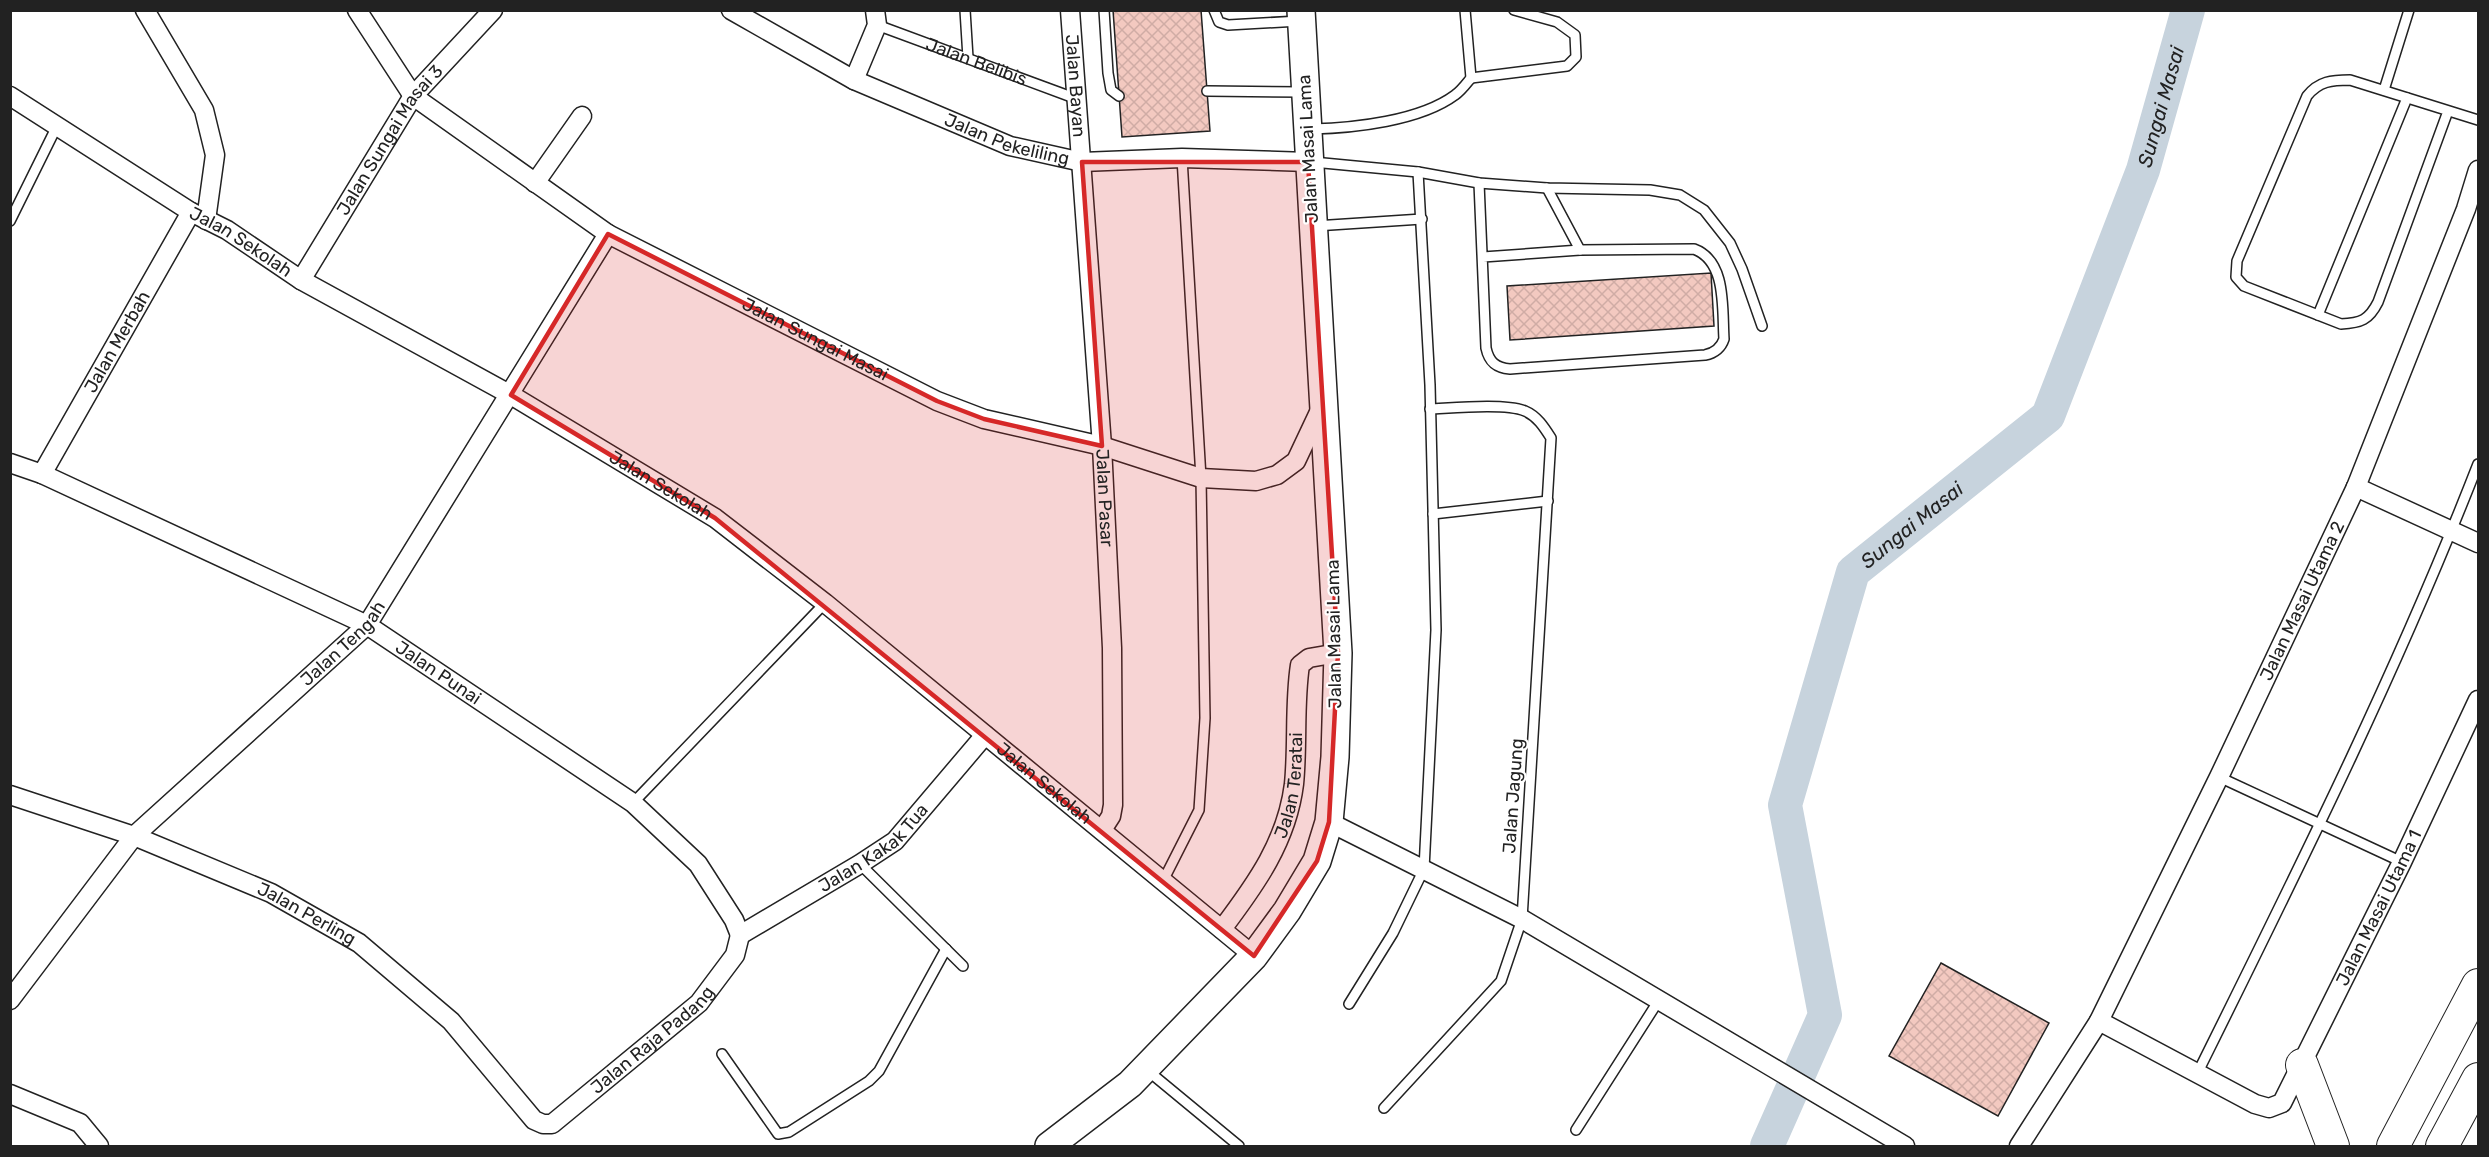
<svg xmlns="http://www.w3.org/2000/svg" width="2489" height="1157" viewBox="0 0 2489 1157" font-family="Rubik,sans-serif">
	<defs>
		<pattern id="building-cross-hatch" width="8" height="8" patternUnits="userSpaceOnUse" patternTransform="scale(1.5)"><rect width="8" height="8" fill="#f3c9c0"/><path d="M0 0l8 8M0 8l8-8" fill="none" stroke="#d0aca5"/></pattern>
	</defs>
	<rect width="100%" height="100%" fill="#fff"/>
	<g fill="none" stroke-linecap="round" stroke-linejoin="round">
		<!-- river -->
		<path stroke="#c7d3dd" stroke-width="34" id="s1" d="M1767,1146L1825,1015L1785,805L1853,572L2048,416L2143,170L2188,10"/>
	</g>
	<!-- building -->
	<path fill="url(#building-cross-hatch)" stroke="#222" stroke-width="1.5" d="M1113,10H1201L1210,131L1122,137Z
		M1711,273L1714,326L1510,340L1507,286Z
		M1941,963L2049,1023L1998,1116L1889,1056Z"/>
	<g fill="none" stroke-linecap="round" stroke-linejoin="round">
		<defs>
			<g id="lane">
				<path d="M965,10L968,58"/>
				<path d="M1104,10L1108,73L1111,90L1119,96"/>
				<path d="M1214,10L1219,22L1228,25L1299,21"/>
				<path id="s2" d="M877,25L1077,99"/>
				<path d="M1471,78L1567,66L1576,57L1575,35L1557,22L1514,10"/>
				<path d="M2384,90L2409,10"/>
				<path d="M1207,91L1302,92"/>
				<path d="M2448,111L2378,302C2369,320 2361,323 2341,324L2244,286L2236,277L2237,261L2307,96C2319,81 2332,80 2350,80L2478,120"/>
				<path d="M1312,129C1354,128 1420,121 1455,95C1461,91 1466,84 1471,78L1465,10"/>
				<path d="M1313,162L1418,172L1479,183L1547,188L1650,190L1680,195L1704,210L1730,243L1742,269L1762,326"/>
				<path d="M1479,183L1486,348C1489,362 1496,368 1510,369L1705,355C1715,353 1721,348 1724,339C1722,309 1727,261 1694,249L1580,250L1483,257"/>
				<path d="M1547,188L1580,250"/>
				<path d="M10,221L57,126"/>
				<path d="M1315,226L1422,219"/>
				<path d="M2318,315L2407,98"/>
				<path d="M1433,514L1548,501"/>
				<path d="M2219,777L2402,862"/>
				<path d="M633,803L825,603"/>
				<path d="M860,864L963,966"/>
				<path d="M1163,881L1199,810L1205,718L1201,478L1182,158"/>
				<path d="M1349,1004L1393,933L1424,869L1436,630L1430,385L1418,172"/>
				<path d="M722,1054L778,1134L789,1132L869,1081L879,1071L946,949"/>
				<path d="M1147,1070L1239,1146"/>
				<path d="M2198,1072C2297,872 2397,672 2478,464"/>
				<path d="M1384,1108L1501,981L1522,919L1551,438C1544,427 1537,416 1525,411C1505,403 1453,408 1430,409"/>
				<path d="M1576,1130L1659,1000"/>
			</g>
			<g id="street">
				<path d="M145,10L204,110L215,155L206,220"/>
				<path id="s3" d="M357,10L413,96L608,234L937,401L984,419L1102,446L1201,478L1256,481L1277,475L1296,461L1321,408"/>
				<path id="s4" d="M731,10L854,80L1010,146L1082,162L1182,158L1308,162"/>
				<path id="s5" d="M1070,10L1102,446L1112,648L1113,805L1111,816L1102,830"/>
				<path d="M854,80L877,25L875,10"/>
				<path id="s6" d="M10,96L191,212L227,230L301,280L511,395L715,518L825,603L1254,956"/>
				<path d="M535,183L582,116"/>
				<path id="s7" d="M301,280L413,96L493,10"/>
				<path id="s8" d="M10,463L42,474L367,625L633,803L698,864L734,920L740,935"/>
				<path id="s9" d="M42,474L191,212"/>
				<path d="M2356,487L2478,543"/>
				<path id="s10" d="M10,795L134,836L271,893L359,943L451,1021L534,1120L543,1124H552L699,1003L735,955L740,935"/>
				<path d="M1329,822L1522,919L1905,1146"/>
				<path id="s11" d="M1222,929C1256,884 1287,841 1294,784C1298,744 1294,704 1300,665L1309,658L1338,653"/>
				<path id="s12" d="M740,935L860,864L895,841L985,735"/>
				<path id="s13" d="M10,1000L134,836L367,625L608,234"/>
				<path id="s14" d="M2099,1021L2255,1104L2269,1108L2282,1103L2402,862L2478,700"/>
				<path d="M10,1094L80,1123L99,1146"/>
				<path id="s15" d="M2019,1146L2099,1021L2219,777L2356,487L2466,209L2478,170"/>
			</g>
			<path id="primary" d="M1049,1146L1130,1084L1254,956L1287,911L1317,861L1329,822L1335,757L1338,653L1301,10"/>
			<path id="highway" d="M2302,1065L2333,1146
				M2393,1146L2478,985
				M2442,1146L2478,1079"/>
		</defs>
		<!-- lane casing -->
		<use href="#lane" stroke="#222" stroke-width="12"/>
		<!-- street casing -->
		<use href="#street" stroke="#222" stroke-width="21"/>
		<!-- primary casing -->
		<use href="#primary" stroke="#222" stroke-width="30"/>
		<!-- highway casing -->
		<use href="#highway" stroke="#222" stroke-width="34"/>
		<!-- lane -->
		<use href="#lane" stroke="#fff" stroke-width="9"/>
		<!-- street -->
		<use href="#street" stroke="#fff" stroke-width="18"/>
		<!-- primary -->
		<use href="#primary" stroke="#fff" stroke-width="27"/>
		<!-- highway -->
		<use href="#highway" stroke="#fff" stroke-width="32"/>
	</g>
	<!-- marked area -->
	<path fill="#d62828" fill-opacity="0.2" stroke="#d62828" stroke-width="4.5" stroke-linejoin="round" d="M1082,162H1308L1338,653L1329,822L1317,861L1254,956L715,518L511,395L608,234L937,401L984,419L1102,446Z"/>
	<g text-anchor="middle" stroke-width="4.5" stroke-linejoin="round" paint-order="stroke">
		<!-- street labels -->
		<g font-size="18" fill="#222" stroke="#fff">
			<text dy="6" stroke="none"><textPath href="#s2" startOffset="106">Jalan Belibis</textPath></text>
			<text dy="6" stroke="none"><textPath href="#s5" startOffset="76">Jalan Bayan</textPath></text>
			<text dy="6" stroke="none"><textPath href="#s4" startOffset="306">Jalan Pekeliling</textPath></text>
			<text dy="6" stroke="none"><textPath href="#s7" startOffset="166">Jalan Sungai Masai 3</textPath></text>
			<text transform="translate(1308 149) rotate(-93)" y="6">Jalan Masai Lama</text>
			<text dy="6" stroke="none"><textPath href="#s6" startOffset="273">Jalan Sekolah</textPath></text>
			<text dy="6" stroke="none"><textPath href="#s3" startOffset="574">Jalan Sungai Masai</textPath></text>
			<text dy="6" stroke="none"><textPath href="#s9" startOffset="152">Jalan Merbah</textPath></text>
			<text dy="6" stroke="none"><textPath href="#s6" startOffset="759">Jalan Sekolah</textPath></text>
			<text dy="6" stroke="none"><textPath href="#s5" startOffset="489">Jalan Pasar</textPath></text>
			<text dy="6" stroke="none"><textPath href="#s15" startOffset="615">Jalan Masai Utama 2</textPath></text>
			<text transform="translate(1334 634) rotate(-91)" y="6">Jalan Masai Lama</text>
			<text dy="6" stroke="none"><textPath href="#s13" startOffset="490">Jalan Tengah</textPath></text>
			<text dy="6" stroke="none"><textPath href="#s8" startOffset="478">Jalan Punai</textPath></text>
			<text dy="6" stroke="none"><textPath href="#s6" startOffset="1245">Jalan Sekolah</textPath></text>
			<text dy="6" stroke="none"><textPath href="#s11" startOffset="162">Jalan Teratai</textPath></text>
			<text transform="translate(1513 796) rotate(-86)" y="6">Jalan Jagung</text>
			<text dy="6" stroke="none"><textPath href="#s12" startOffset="160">Jalan Kakak Tua</textPath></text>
			<text dy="6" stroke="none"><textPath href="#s14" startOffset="423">Jalan Masai Utama 1</textPath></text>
			<text dy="6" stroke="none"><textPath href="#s10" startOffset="320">Jalan Perling</textPath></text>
			<text dy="6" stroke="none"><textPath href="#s10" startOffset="780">Jalan Raja Padang</textPath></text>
		</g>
		<!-- water labels -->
		<g font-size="20" font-style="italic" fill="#222" stroke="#fff">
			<text dy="7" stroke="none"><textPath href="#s1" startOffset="1179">Sungai Masai</textPath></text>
			<text dy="7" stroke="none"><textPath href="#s1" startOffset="675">Sungai Masai</textPath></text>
		</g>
	</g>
	<!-- border -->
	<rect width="2489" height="1157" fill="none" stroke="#222222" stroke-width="24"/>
</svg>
